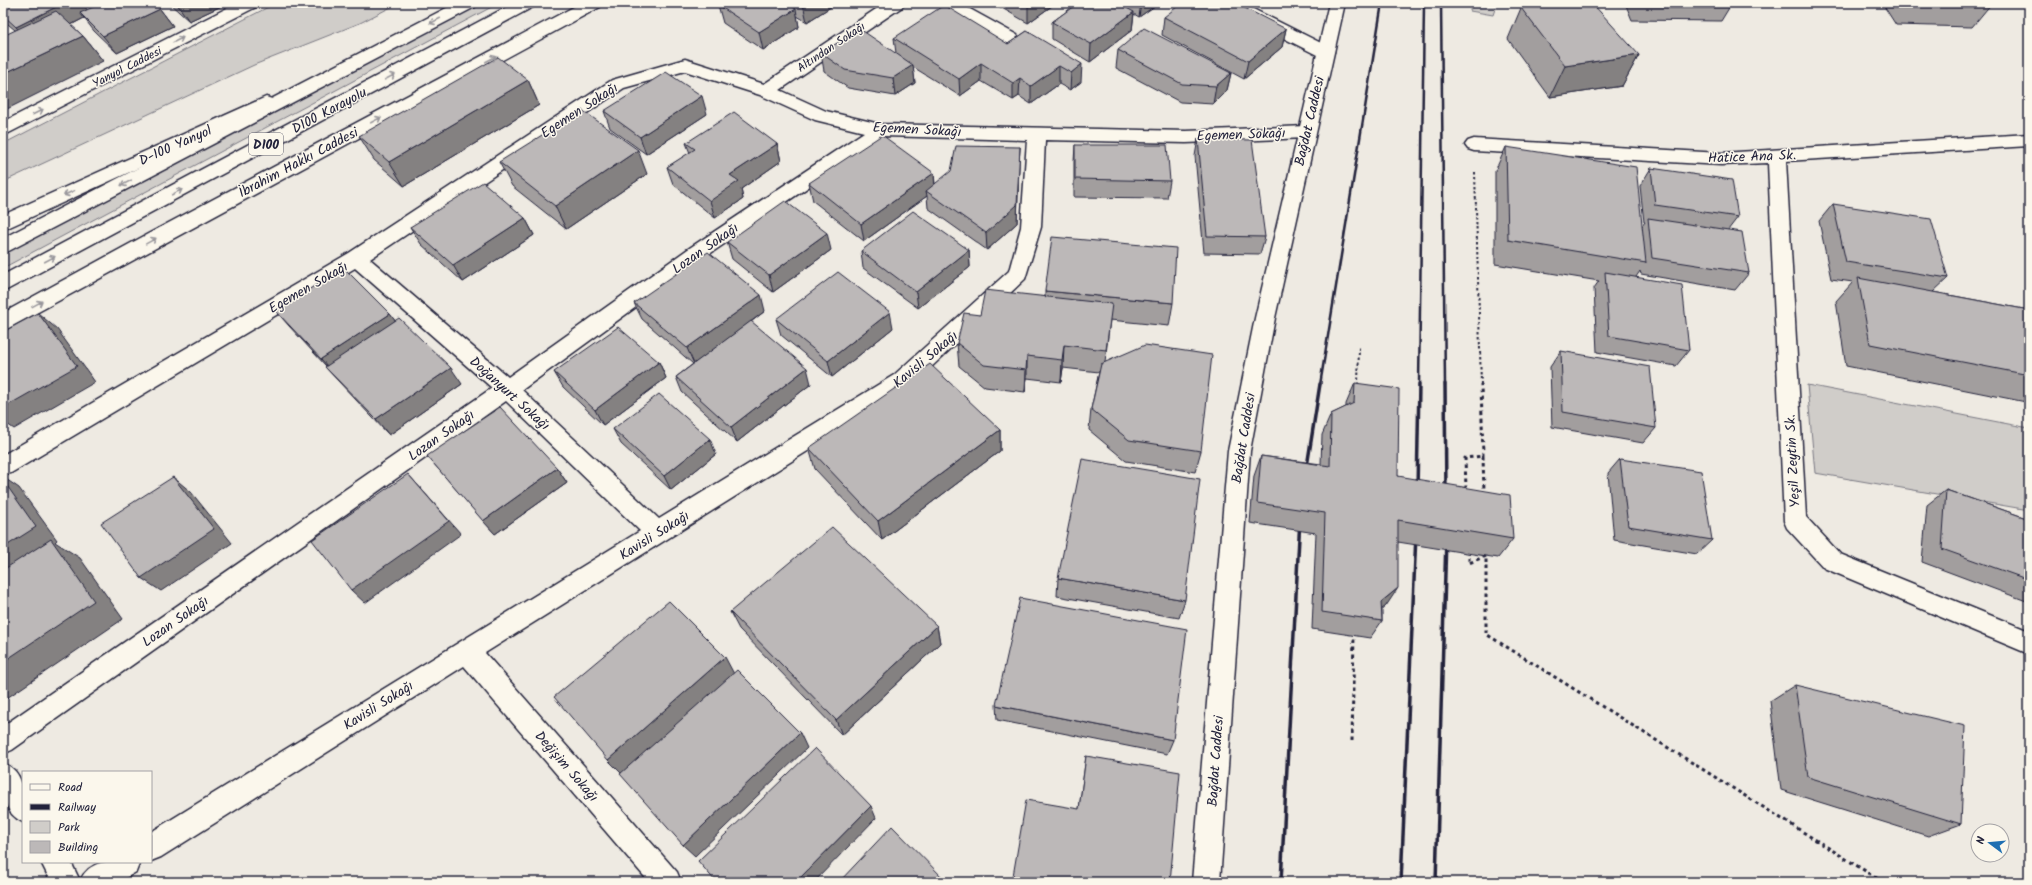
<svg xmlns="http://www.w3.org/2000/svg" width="2032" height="885" viewBox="0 0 2032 885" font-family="Kalam,sans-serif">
	<rect width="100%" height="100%" fill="#eeeae2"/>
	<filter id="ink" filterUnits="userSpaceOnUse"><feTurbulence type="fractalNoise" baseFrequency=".025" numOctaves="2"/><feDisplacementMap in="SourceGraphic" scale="8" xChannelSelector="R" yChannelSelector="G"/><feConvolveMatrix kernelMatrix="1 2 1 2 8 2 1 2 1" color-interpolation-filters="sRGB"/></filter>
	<g filter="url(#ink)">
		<!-- green -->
		<path fill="#d0cdc9" stroke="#797882" d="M276,3H399L360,23L254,65L3,182V144Z
			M475,3H499L3,268V249Z
			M1471,3H1497L1493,15L1470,11Z
			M1807,385L2029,428V510L1815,473Z"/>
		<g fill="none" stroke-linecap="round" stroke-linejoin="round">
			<defs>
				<path id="lane" d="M266,97L272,99L274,103L272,107L3,230V215Z"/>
				<path id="street" d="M885,3H904L902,7L780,90L826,111L880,124L1186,131L1306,126L1312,128L1315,132L1312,136L1306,138L1186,143L1045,140L1041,227L1025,279L910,387L485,653L677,872L681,882H649L464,666L161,857L151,861V832L640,531L506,401L12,750L3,754V726L492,388L355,268L11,473L3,475V455L349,253L612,80L685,59L764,84ZM685,71L760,95L815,120L864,132L688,249L508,377L370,259L624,88ZM884,136L1027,140L1021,227L1009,271L894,375L659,519L522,390L702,259Z
					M939,3H959L1017,35L1019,39L1017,43L1011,44L1005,43L941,7Z
					M1220,3H1241L1331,48L1334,52L1331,56L1325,58L1319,56L1222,7Z
					M2029,134V146L1786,161L1806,517L1840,554L2029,631V654L1824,568L1787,528L1784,521L1768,163L1721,165L1474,151L1468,149L1465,145L1468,141L1474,139L1721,153Z
					M3,763C28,773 23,799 23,822C0,812 3,786 3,763Z
					M41,862H71L80,881C91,856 117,862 140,862L136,872L119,882H51Z"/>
				<path id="secondary" d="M237,3H258L256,7L3,136V122Z
					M581,3H602L600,7L3,331V313L146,235Z
					M1329,3H1345L1275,318L1250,451L1220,882H1192L1228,451L1255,318Z"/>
				<path id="highway" d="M456,3H477L475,7L3,254V238Z
					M514,3H535L533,7L3,292V275Z"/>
			</defs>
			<!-- lane casing -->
			<use href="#lane" stroke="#22223b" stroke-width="3"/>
			<!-- street casing -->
			<use href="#street" stroke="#22223b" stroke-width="3"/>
			<!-- secondary casing -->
			<use href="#secondary" stroke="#22223b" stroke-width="3"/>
			<!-- highway casing -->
			<use href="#highway" stroke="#22223b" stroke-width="3"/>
			<!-- path-far1 -->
			<path stroke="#22223b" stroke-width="2" stroke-dasharray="2.5 2.5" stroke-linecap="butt" d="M1475,172L1481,385
				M1358,385L1359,347"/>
			<!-- path -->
			<path stroke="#22223b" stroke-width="3" stroke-dasharray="3.5 3.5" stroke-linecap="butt" d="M1483,456L1484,492
				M1466,489L1465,458L1483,456L1481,384
				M1469,550V563L1486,556V634L1883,882
				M1352,741L1354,634"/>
			<!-- lane -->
			<use href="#lane" fill="#fbf7ec" fill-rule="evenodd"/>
			<!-- street -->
			<use href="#street" fill="#fbf7ec" fill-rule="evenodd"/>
			<!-- secondary -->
			<use href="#secondary" fill="#fbf7ec" fill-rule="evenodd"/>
			<!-- highway -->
			<use href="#highway" fill="#fbf7ec" fill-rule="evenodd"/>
			<!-- rail-far1 -->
			<path stroke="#22223b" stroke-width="2.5" d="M1441,3L1445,385
				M1320,385L1382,3
				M1419,385L1424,3"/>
			<!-- rail -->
			<path stroke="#22223b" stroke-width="3.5" d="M1445,384L1446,496
				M1306,473L1320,384
				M1417,490L1419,384
				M1281,882L1300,518
				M1401,882L1416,534
				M1436,882L1446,538"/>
		</g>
		<!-- wall -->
		<path fill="#a29e9e" stroke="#22223b" d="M3,3H82L87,10L160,9L173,26L117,53L94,31L84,18L71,25L83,36L103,61L15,30L3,20Z
			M169,3H228L189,21Z
			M722,3H837L807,22L797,16L799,27L763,50L723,23L718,5Z
			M993,3H1056L1028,23Z
			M1078,3H1159L1139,17L1134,14L1132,30L1090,62L1052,39V22Z
			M1625,3H1732L1721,21L1632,20Z
			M1882,3H1992L1972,27L1896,25Z
			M1521,8L1639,55L1622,86L1550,97L1508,39Z
			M1164,17L1286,29L1282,47L1244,79L1162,35Z
			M1027,31L1081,82L1070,90L1059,84L1031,104L1019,96L1013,100L981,81L960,96L913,67L915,83L895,96L848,88L824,71L821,53H896L894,38L1008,44Z
			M1118,50L1231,73L1227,90L1213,104L1180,102L1116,68Z
			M528,80L539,105L404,186L374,160L359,136Z
			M604,111L707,114L646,154L610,128Z
			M1198,139L1265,237L1260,254L1204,253L1195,156Z
			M686,143L777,144L781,161L741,189L743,199L715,218L673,184L667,167L690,153Z
			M1075,145L1170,181L1167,198L1074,197V162Z
			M1020,147L1019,164L1017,223L987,250L928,208L927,196L864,241L813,201L809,183L934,173L935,184Z
			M1506,147L1642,226L1645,222H1644L1640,186L1651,168L1738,217L1728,230L1749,273L1735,290L1641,274L1640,271L1636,277L1689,350L1676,366L1597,352L1594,288L1599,281L1495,264V171Z
			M499,162L647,174L566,229L512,186Z
			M1833,204L1948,278L1933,292L2029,310V400L2026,402L1846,366L1836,301L1853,282L1831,279L1819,221Z
			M525,218L534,235L463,282L421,244L410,227Z
			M727,242L831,250L773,292L732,259Z
			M969,250L970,267L918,308L863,268L861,251Z
			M1045,291L1173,303L1169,326L1110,320L1105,362L1201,451L1195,472L1126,461L1089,430L1091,409L1099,372L1063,368L1061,382L1027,378L1025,392L985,387L959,366L957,343L980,315L1045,297Z
			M634,303L765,311L751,322L811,384L737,442L682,392L676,377L693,364L642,319Z
			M275,310L390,314L395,321L462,384L389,435L339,382L325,367L326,366L289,326Z
			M776,319L893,328L832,377L781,335Z
			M1561,351L1656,428L1643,443L1552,427L1550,367Z
			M659,362L666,378L603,425L563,387L554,372Z
			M1355,383L1398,476L1513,539L1498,558L1398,542L1386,606L1382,609V621L1370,638L1312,629L1316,533L1250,523L1254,476L1261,456L1321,464L1322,435L1331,414L1346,407V404Z
			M613,429L716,454L671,490L621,444Z
			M1000,430V451L882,540L815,469L809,448Z
			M427,456L557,468L567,483L495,534Z
			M1620,459L1712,540L1697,554L1614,540L1608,473Z
			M1946,490L2029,519V602L1922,562L1927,505Z
			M1058,578L1185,600L1179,618L1057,596Z
			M730,612L937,626L940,643L842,735L739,629Z
			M1795,685L1961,824L1928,836L1781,790L1770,701Z
			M996,705L1173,740L1167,754L997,720Z
			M1086,756L1170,882L1079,809Z"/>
		<!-- shaded-wall -->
		<path fill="#848181" stroke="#22223b" d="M64,3H82L91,15L80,13L84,18L32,45L16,27Z
			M178,3H228L189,21L177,4Z
			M805,3H837L807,22L803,4Z
			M1031,3H1056L1028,23V5Z
			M1141,3H1159L1139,17Z
			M160,9L173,26L117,53L103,36Z
			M796,9L799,27L763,50L759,32Z
			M1134,12L1132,30L1090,62L1091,44Z
			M1286,29L1282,47L1244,79L1248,61Z
			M83,36L103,61L3,111V74Z
			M1639,55L1622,86L1550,97L1565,66Z
			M981,63V81L960,96L959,79Z
			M1082,64L1081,82L1070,90L1071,73Z
			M913,65L915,83L895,96L893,78Z
			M1059,66V84L1031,104V86Z
			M1231,73L1227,90L1213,104L1216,86Z
			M1020,78L1019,96L1013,100V83Z
			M528,80L539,105L404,186L389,162Z
			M702,96L707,114L646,154L640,137Z
			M777,144L781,161L741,189L743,199L715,218L710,201L730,175Z
			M1020,147L1019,164L1017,223L987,250L986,233Z
			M638,150L647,174L566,229L555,206Z
			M934,173L935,190L926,191L927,196L864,241L861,224Z
			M525,218L534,235L463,282L453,265Z
			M827,233L831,250L773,292L769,275Z
			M969,250L970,267L918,308L916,292Z
			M761,295L765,311L694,364L687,348Z
			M890,312L893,328L832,377L828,361Z
			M38,313L57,329L95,382L14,429L3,421V408Z
			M390,314L402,330L334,374L321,359Z
			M1064,345L1063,368L1061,382L1062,360Z
			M1027,356V378L1025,392L1026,370Z
			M659,362L666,378L603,425L595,410Z
			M451,368L462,384L389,435L376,419Z
			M807,368L811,384L737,442L731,427Z
			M1000,430V451L882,540L878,521Z
			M710,439L716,454L671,490L664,476Z
			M557,468L567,483L495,534L483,521Z
			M408,474L461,534L365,603L351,590Z
			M3,477L19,488L57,540L55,542L80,558L123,619L4,700L3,699Z
			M173,477L191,492L232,543L161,591L141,578Z
			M1398,588L1386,606L1370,619L1381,602Z
			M937,626L940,643L842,735L836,720Z
			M725,657L734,674L622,774L608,760Z
			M800,733L807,748L695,856L683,845Z
			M871,806L876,818L814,882H796Z"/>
		<!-- building -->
		<path fill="#bcb8b8" stroke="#22223b" d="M3,3H64L16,27L3,15Z
			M102,3H154L160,9L103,36L80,13Z
			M722,3H787L796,9L759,32L718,5Z
			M1025,3H1031L1028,5Z
			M1078,3H1117L1134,12L1091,44L1052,22Z
			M1182,3H1235L1286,29L1248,61L1164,17Z
			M1556,3H1592L1639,55L1565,66L1521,8Z
			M944,5L1008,44L1027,31L1082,64L1071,73L1059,66L1031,86L1020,78L1013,83L981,63L959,79L894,38Z
			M56,11L83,36L3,74V36Z
			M1144,28L1231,73L1216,86L1182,84L1118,50Z
			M860,29L913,65L893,78L845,70L821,53Z
			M498,57L528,80L389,162L359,136Z
			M666,72L702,96L640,137L604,111Z
			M582,110L638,150L555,206L499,162Z
			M734,112L777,144L730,175L739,181L710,201L667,167L695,149L686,143Z
			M882,135L934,173L861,224L809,183Z
			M1198,139L1252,140L1265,237L1207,236Z
			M1075,145H1167L1170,181L1075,179Z
			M956,146L1020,147L1017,205L986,233L926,191L951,171Z
			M1506,147L1636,167L1646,263L1508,240Z
			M1651,168L1732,180L1738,217L1655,205Z
			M483,182L525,218L453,265L410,227Z
			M785,201L827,233L769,275L727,242Z
			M1833,204L1931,219L1948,278L1846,262Z
			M913,211L969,250L916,292L861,251Z
			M1648,218L1742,232L1749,273L1652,258Z
			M1052,237L1176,248L1173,303L1045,291Z
			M708,252L761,295L687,348L634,303Z
			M344,268L390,314L321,359L275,310Z
			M838,272L890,312L828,361L776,319Z
			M1605,272L1682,285L1689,350L1609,336Z
			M1858,278L2029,310V375L1870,344Z
			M985,290L1112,304L1106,350L1064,345L1062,360L1027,356L1026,370L984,365L957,343L964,313L980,315Z
			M38,313L77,366L3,408V332Z
			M399,318L451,368L376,419L325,367Z
			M751,321L807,368L731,427L676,377Z
			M618,327L659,362L595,410L554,372Z
			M1145,345L1212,355L1201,451L1129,440L1091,409L1101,364Z
			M1561,351L1650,367L1656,428L1563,412Z
			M930,364L1000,430L878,521L809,448Z
			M1355,383L1399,389L1398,476L1510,495L1513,539L1398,520V588L1381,602L1382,621L1322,612L1325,513L1257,503L1261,456L1330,466L1331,414L1354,403Z
			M659,394L710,439L664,476L613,429Z
			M500,407L557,468L483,521L427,456Z
			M1082,459L1200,479L1185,600L1058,578Z
			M1620,459L1701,471L1712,540L1628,526Z
			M408,474L449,521L351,590L312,540Z
			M173,477L214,529L141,578L101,523Z
			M3,480L36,527L3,548Z
			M1946,490L2029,519V580L1942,549Z
			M832,527L937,626L836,720L730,612Z
			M51,539L94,601L3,662V570Z
			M1020,598L1187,629L1173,740L996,705Z
			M669,601L725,657L608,760L554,697Z
			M737,670L800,733L683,845L620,774Z
			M1795,685L1965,726L1961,824L1808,777Z
			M815,748L871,806L796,882H716L698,861Z
			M1086,756L1180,772L1170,882H1012L1026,800L1079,809Z
			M892,826L947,882H839Z"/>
		<!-- one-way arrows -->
		<defs><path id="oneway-shaft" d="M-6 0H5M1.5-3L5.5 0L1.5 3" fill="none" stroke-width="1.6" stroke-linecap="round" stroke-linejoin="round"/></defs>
		<g stroke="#99979c">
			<use href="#oneway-shaft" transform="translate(435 21) rotate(153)"/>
			<use href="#oneway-shaft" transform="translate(178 40) rotate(-27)"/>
			<use href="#oneway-shaft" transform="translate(491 59) rotate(-28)"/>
			<use href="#oneway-shaft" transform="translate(390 77) rotate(-28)"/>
			<use href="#oneway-shaft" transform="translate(38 112) rotate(-27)"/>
			<use href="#oneway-shaft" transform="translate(376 120) rotate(-28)"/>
			<use href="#oneway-shaft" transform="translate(126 183) rotate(152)"/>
			<use href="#oneway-shaft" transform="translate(177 192) rotate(-28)"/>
			<use href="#oneway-shaft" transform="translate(69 193) rotate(156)"/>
			<use href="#oneway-shaft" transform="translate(151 241) rotate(-29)"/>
			<use href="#oneway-shaft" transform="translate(50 259) rotate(-28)"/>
			<use href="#oneway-shaft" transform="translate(37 304) rotate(-29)"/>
		</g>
	</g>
	<g text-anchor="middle" stroke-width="3" stroke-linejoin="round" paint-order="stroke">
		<!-- far-street labels -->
		<g font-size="12" fill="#22223b" stroke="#fbf7ec">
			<text transform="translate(831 47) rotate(-34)" y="4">Altından Sokağı</text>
			<text transform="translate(127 67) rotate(-27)" y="4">Yanyol Caddesi</text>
		</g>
		<!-- shield labels -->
		<rect fill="#fbf7ec" stroke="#636270" stroke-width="1" x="249" y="133" width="34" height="22" rx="3"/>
		<g font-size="13" font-weight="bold" fill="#22223b">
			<text x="266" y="149">D100</text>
		</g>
		<!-- street labels -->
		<g font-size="14" fill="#22223b" stroke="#fbf7ec">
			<text transform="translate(329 110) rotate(-28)" y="5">D100 Karayolu</text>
			<text transform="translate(579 110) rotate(-33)" y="5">Egemen Sokağı</text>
			<text transform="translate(1309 121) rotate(-77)" y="5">Bağdat Caddesi</text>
			<text transform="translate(917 129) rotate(3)" y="5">Egemen Sokağı</text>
			<text transform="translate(1241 134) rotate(-2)" y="5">Egemen Sokağı</text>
			<text transform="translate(175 145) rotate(-24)" y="5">D-100 Yanyol</text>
			<text transform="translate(1752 156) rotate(-2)" y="5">Hatice Ana Sk.</text>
			<text transform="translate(298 162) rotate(-28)" y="5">İbrahim Hakkı Caddesi</text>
			<text transform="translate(705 248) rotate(-35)" y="5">Lozan Sokağı</text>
			<text transform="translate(308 287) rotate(-30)" y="5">Egemen Sokağı</text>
			<text transform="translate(925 359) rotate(-40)" y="5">Kavisli Sokağı</text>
			<text transform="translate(510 393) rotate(42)" y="5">Doğanyurt Sokağı</text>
			<text transform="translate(441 435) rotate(-35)" y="5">Lozan Sokağı</text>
			<text transform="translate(1243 438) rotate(-81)" y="5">Bağdat Caddesi</text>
			<text transform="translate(1792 461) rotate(-93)" y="5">Yeşil Zeytin Sk.</text>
			<text transform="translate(654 535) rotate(-32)" y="5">Kavisli Sokağı</text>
			<text transform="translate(175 621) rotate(-35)" y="5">Lozan Sokağı</text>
			<text transform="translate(378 705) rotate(-32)" y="5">Kavisli Sokağı</text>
			<text transform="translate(1215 761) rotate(-86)" y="5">Bağdat Caddesi</text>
			<text transform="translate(567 766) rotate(49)" y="5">Değişim Sokağı</text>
		</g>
	</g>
	<!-- margin -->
	<rect width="2032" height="885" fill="none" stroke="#fbf7ec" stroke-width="16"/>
	<rect x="8" y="8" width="2016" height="869" fill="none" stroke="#22223b" stroke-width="1.5" filter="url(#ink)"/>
	<!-- legend -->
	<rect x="22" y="771" width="130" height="92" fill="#fbf7ec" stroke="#a4a2a5"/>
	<rect x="30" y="784" width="20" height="6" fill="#fbf7ec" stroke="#a4a2a5"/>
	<text x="58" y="791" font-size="12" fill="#22223b">Road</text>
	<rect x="30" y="804" width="20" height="6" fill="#22223b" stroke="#a4a2a5"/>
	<text x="58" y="811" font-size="12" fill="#22223b">Railway</text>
	<rect x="30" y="821" width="20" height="12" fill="#d0cdc9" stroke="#a4a2a5"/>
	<text x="58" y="831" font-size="12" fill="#22223b">Park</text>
	<rect x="30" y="841" width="20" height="12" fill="#bcb8b8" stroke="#a4a2a5"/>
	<text x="58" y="851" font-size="12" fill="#22223b">Building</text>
	<!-- north arrow -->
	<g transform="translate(1990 843) rotate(286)"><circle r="19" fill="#fbf7ec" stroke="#a4a2a5"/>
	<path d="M0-3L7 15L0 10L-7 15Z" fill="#1f6fb2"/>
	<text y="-6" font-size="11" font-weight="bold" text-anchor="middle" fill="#22223b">N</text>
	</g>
</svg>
